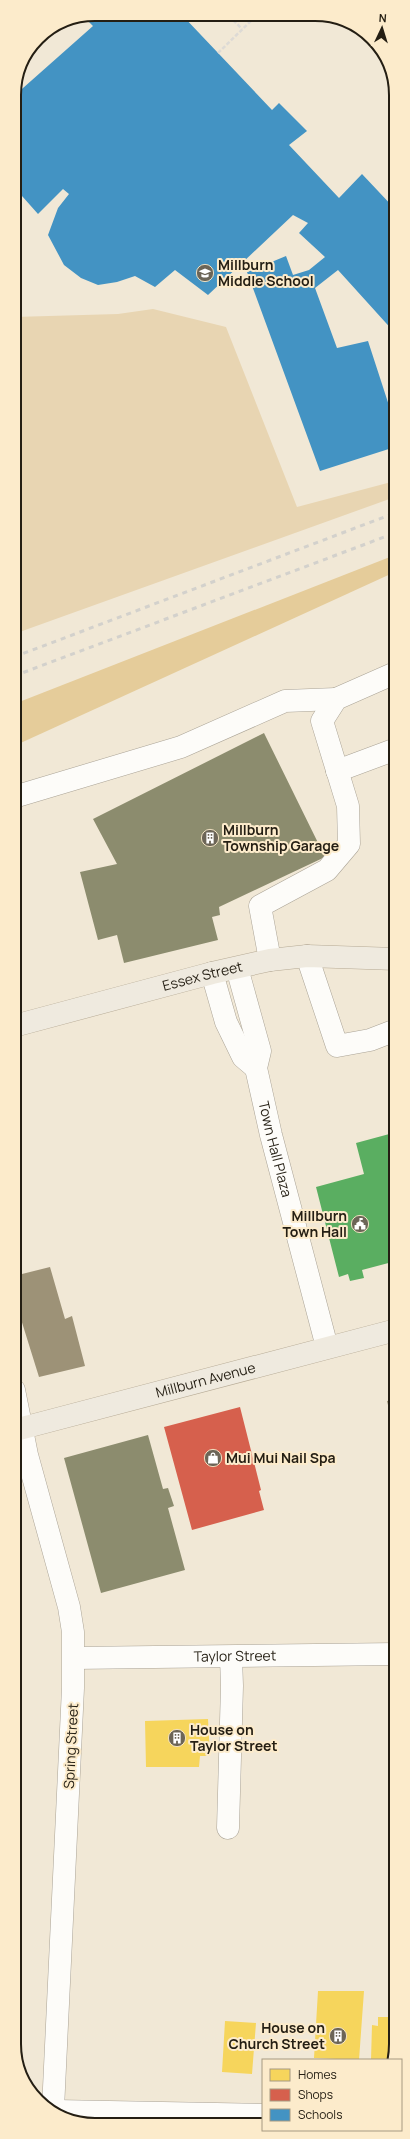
<svg xmlns="http://www.w3.org/2000/svg" width="410" height="2139" viewBox="0 0 410 2139" font-family="Manrope,sans-serif">
	<rect width="100%" height="100%" fill="#f1e8d6"/>
	<!-- green -->
	<path fill="#e8d5b2" d="M153,309L226,327L297,507L395,481V497L14,634V317L118,314Z"/>
	<!-- forest -->
	<path fill="#e5cc9a" d="M395,555V572L14,746V704Z"/>
	<!-- homes -->
	<path fill="#f6d55c" d="M208,1719L210,1756H200L199,1767H146L145,1721Z
		M318,1991H364L359,2060L314,2058Z
		M378,2017H396V2049L391,2060H371L372,2025L378,2026Z
		M225,2021L256,2023L252,2074L222,2072Z"/>
	<!-- shops -->
	<path fill="#d6604d" d="M240,1407L261,1490L259,1491L264,1510L192,1530L164,1427Z"/>
	<!-- schools -->
	<path fill="#4393c3" d="M95,14L182,15L272,110L279,103L307,131L289,145L339,198L362,174L395,209V333L338,270L315,288L337,348L368,341L395,424V447L320,471L247,272L286,256L293,275L309,270L325,257L299,233L308,223L293,215L208,295L175,270L155,287L135,276L117,282L98,285L81,278L64,265L48,235L58,208L69,194L63,189L38,214L14,187V96L93,26L83,16Z"/>
	<!-- public -->
	<path fill="#5aae61" d="M393,1133L396,1143V1261L362,1270L364,1278L350,1281L348,1274L339,1277L316,1187L364,1174L356,1143Z"/>
	<!-- industry -->
	<path fill="#8c8c6e" d="M264,733L325,857L219,907L220,915L212,917L218,940L124,963L117,935L98,940L80,872L117,864L93,819Z
		M148,1435L163,1489L168,1488L174,1506L168,1508L185,1570L101,1593L64,1458Z"/>
	<!-- building -->
	<path fill="#9d9277" d="M50,1267L65,1319L72,1316L85,1366L39,1377L20,1316L14,1315V1276Z
		M396,1399V1433H395L387,1401Z"/>
	<g fill="none" stroke-linecap="round" stroke-linejoin="round">
		<defs>
			<g id="minor">
				<path d="M337,771L396,749"/>
				<path d="M14,797L181,747L285,701L336,699"/>
				<path d="M307,956L337,1046L370,1040L396,1030"/>
				<path d="M270,960L260,906L327,870L349,844L348,806L322,721L336,699L395,673"/>
				<path id="s1" d="M237,968L260,1051L256,1068L271,1135L327,1347"/>
				<path d="M212,973L226,1022L243,1057L256,1068"/>
				<path d="M14,1390L27,1455L69,1607L73,1632V1688L53,2109"/>
				<path id="s2" d="M74,1658L396,1654"/>
				<path d="M228,1828L232,1686L231,1657"/>
				<path d="M56,2111L263,2115"/>
			</g>
			<g id="major">
				<path id="s3" d="M14,1026L212,973L270,960L307,956L396,959"/>
				<path id="s4" d="M15,1430L396,1330"/>
			</g>
		</defs>
		<!-- minor casing -->
		<use href="#minor" stroke="#aaa396" stroke-width="23"/>
		<!-- major casing -->
		<use href="#major" stroke="#b6aa95" stroke-width="23"/>
		<!-- path -->
		<path stroke="#dddad5" stroke-width="2.5" stroke-dasharray="4 2" stroke-linecap="butt" d="M229,16L242,29
			M218,53L256,16"/>
		<!-- minor -->
		<use href="#minor" stroke="#fdfcf9" stroke-width="22"/>
		<!-- major -->
		<use href="#major" stroke="#efeadf" stroke-width="22"/>
		<!-- rail -->
		<path stroke="#d3d1cc" stroke-width="3" stroke-dasharray="5 5" stroke-linecap="butt" d="M14,657L395,513
			M14,676L395,533"/>
	</g>
	<!-- icons -->
	<defs>
		<symbol id="school-disc" viewBox="-11 -11 22 22"><circle r="9.5" fill="#6c6557" stroke="#fcebcb"/><path d="M0-5L7-2L0 1L-7-2ZM-4 1L0 2.5L4 1V4Q0 6-4 4Z" fill="#fff"/></symbol>
		<symbol id="building-disc" viewBox="-11 -11 22 22"><circle r="9.5" fill="#6c6557" stroke="#fcebcb"/><path d="M-4-6H4V6H1V3H-1V6H-4ZM-2.5-4.3h1.7v1.8h-1.7ZM.8-4.3h1.7v1.8H.8ZM-2.5-1h1.7V.8h-1.7ZM.8-1h1.7V.8H.8Z" fill="#fff"/></symbol>
		<symbol id="civic-disc" viewBox="-11 -11 22 22"><circle r="9.5" fill="#6c6557" stroke="#fcebcb"/><path d="M-.6-6.5H3V-4.5H.6V-3L4-1V1h2V6H-6V1h2V-1L-.6-3ZM-1.2 2.5V6h2.4V2.5Z" fill="#fff"/></symbol>
		<symbol id="shop-disc" viewBox="-11 -11 22 22"><circle r="9.5" fill="#6c6557" stroke="#fcebcb"/><path d="M-5-2.5h2.3a2.7 3.5 0 0 1 5.4 0H5L5.5 6h-11ZM-1.5-2.5h3a1.5 2.3 0 0 0-3 0Z" fill="#fff"/></symbol>
	</defs>
	<g fill-rule="evenodd">
		<use href="#school-disc" x="195" y="263" width="20" height="20"/>
		<use href="#building-disc" x="200" y="828" width="20" height="20"/>
		<use href="#civic-disc" x="350" y="1214" width="20" height="20"/>
		<use href="#shop-disc" x="203" y="1448" width="20" height="20"/>
		<use href="#building-disc" x="167" y="1728" width="20" height="20"/>
		<use href="#building-disc" x="328" y="2026" width="20" height="20"/>
	</g>
	<g text-anchor="middle" stroke-width="4" stroke-linejoin="round" paint-order="stroke">
		<!-- poi labels -->
		<g font-size="14" font-weight="bold" fill="#241e13" stroke="#fcebcb" text-anchor="start">
			<text x="218" y="270">Millburn<tspan x="218" dy="16">Middle School</tspan></text>
			<text x="223" y="835">Millburn<tspan x="223" dy="16">Township Garage</tspan></text>
			<text x="347" y="1221" text-anchor="end">Millburn<tspan x="347" dy="16">Town Hall</tspan></text>
			<text x="226" y="1463">Mui Mui Nail Spa</text>
			<text x="190" y="1735">House on<tspan x="190" dy="16">Taylor Street</tspan></text>
			<text x="325" y="2033" text-anchor="end">House on<tspan x="325" dy="16">Church Street</tspan></text>
		</g>
		<!-- street labels -->
		<g font-size="14" fill="#241e13" stroke="#fcebcb">
			<text dy="5" stroke="none"><textPath href="#s3" startOffset="195">Essex Street</textPath></text>
			<text dy="5" stroke="none"><textPath href="#s1" startOffset="187">Town Hall Plaza</textPath></text>
			<text dy="5" stroke="none"><textPath href="#s4" startOffset="197">Millburn Avenue</textPath></text>
			<text dy="5" stroke="none"><textPath href="#s2" startOffset="161">Taylor Street</textPath></text>
			<text transform="translate(71 1746) rotate(-87)" y="5">Spring Street</text>
		</g>
	</g>
	<!-- crop -->
	<path d="M0 0H410V2139H0ZM95 21H315A74 74 0 0 1 389 95V2044A74 74 0 0 1 315 2118H95A74 74 0 0 1 21 2044V95A74 74 0 0 1 95 21Z" fill="#fcebcb" fill-rule="evenodd"/>
	<path fill="none" stroke="#241e13" stroke-width="2" d="M95 21H315A74 74 0 0 1 389 95V2044A74 74 0 0 1 315 2118H95A74 74 0 0 1 21 2044V95A74 74 0 0 1 95 21Z"/>
	<!-- legend -->
	<rect x="262" y="2059" width="140" height="72" fill="#fcebcb" stroke="#a69981"/>
	<rect x="270" y="2069" width="20" height="12" fill="#f6d55c" stroke="#a69981"/>
	<text x="298" y="2079" font-size="12" fill="#241e13">Homes</text>
	<rect x="270" y="2089" width="20" height="12" fill="#d6604d" stroke="#a69981"/>
	<text x="298" y="2099" font-size="12" fill="#241e13">Shops</text>
	<rect x="270" y="2109" width="20" height="12" fill="#4393c3" stroke="#a69981"/>
	<text x="298" y="2119" font-size="12" fill="#241e13">Schools</text>
	<!-- north arrow -->
	<g transform="translate(382 28) rotate(4)" stroke="#fcebcb" stroke-width="3" paint-order="stroke">
	<path d="M0-3L7 15L0 10L-7 15Z" fill="#241e13"/>
	<text y="-6" font-size="11" font-weight="bold" text-anchor="middle" fill="#241e13">N</text>
	</g>
</svg>
